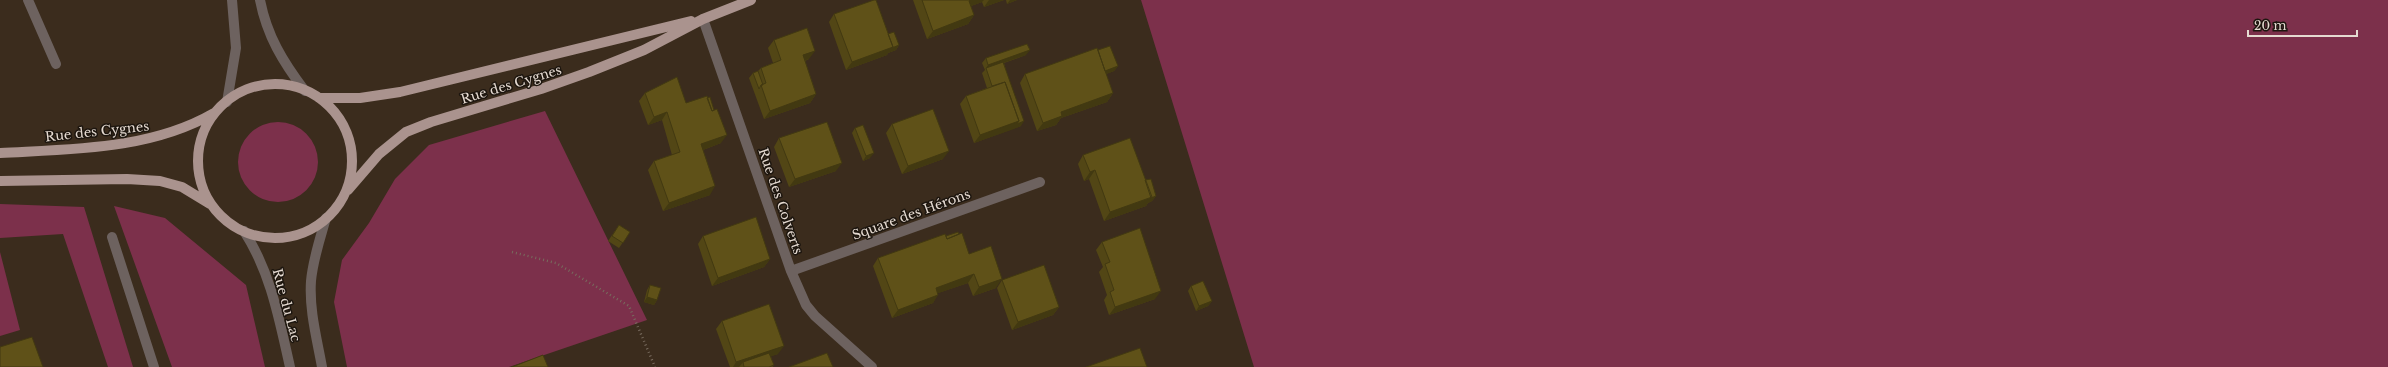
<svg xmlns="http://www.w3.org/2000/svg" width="2388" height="367" viewBox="0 0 2388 367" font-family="'Libre Baskerville',serif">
	<rect width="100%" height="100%" fill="#3b2c1d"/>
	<!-- green -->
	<path fill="#7c304b" d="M1141,0H2388V367H1254Z
		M545,111L647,320L509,367H347L334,302L342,260L369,223L395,179L429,145Z
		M238 162a40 40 0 1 1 80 0a40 40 0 1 1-80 0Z
		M0,204L84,207L133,367H108L63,234L0,238Z
		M114,206L165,218L246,285L265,367H172Z
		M0,252L20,330L0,336Z"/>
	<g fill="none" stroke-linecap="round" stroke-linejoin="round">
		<!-- path -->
		<path stroke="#786b5e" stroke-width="2.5" stroke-dasharray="1 3" stroke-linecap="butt" d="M512,252L556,263L629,306L655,367"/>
		<!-- minor -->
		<path stroke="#6d625f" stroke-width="10" d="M28,0L56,64
			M260,0C267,36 283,62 305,91
			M703,19L791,271L806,305L815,316L872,367
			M227,102L236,48L232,0
			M244,231C271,273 279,319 290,367
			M112,237L154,367
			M791,271L1040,182
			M322,367C317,339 309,310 311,281C313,259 320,239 326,218"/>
		<!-- major -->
		<path stroke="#aa938e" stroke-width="10" d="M198 161a77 77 0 1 1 154 0a77 77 0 1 1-154 0Z
			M319,98H360L400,92L691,21
			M0,153C72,149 150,150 214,113
			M0,181L127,179L160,181L182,187L210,204
			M348,190L379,154L406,132L431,122L541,89L589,72L644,50L703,19L751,0"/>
	</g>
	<!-- wall -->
	<path fill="#524615" d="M913,0H1004L984,7L982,2L971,6L974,15L968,24L927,39Z
		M1006,0H1017L1007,4Z
		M834,14L888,34L899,45L896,50L888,53L887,55L846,70L829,22Z
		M774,40L809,59L805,61L816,94L810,103L764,119L749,78L753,73L758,71L761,68L773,63L768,48Z
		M1098,50L1118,66L1114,71L1106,74L1113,93L1107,102L1061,118L1056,125L1037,131L1020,83L1025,74Z
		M1026,55L1004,63L1021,126L974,143L960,104L966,96L987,88L982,73L985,70L982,63L986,58Z
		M645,93L686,103L721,143L703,150L710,195L663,211L648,170L654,161L672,155L662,120L648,125L639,101Z
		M892,124L943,159L902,174L886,133Z
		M855,128L870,158L863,161L852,133Z
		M779,138L836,171L789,187L774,147Z
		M1083,155L1145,180L1156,196L1152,201L1148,203L1146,206L1104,221L1089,179L1084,181L1078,164Z
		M619,225L630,232L619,248L608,241Z
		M703,236L770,259L764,267L712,286L698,244Z
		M946,236L969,254L996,288L973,296L968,283L938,293L933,303L892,318L873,266L878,258Z
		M1102,242L1155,299L1109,315L1104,300L1107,295L1099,272L1103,267L1096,250Z
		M1002,280L1059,307L1053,315L1012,330L997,288Z
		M650,285L657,300L654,305L644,302L647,290Z
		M1191,286L1212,301L1208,306L1196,311L1188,291Z
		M722,321L778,354L771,356L773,367H730L716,329Z"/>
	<!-- shaded-wall -->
	<path fill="#423911" d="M971,0H984L982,2L963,9L969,1Z
		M989,0H1004L984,7Z
		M1010,0H1017L1007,4Z
		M974,15L968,24L927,39L933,31Z
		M899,45L896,50L888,53L887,55L846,70L852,62L893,47Z
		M1030,50L1026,55L986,69V68L988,65Z
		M815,51L809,59L797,63L803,55Z
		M1118,66L1114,71L1099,77L1102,72Z
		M1113,93L1107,102L1061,118L1056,125L1037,131L1043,123L1061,112Z
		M816,94L810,103L764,119L770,111Z
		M667,112L662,120L648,125L654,117Z
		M1019,121L1014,129L974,143L980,135Z
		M1024,121L1021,126L1014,129L1017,124Z
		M727,135L721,143L695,153L701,144Z
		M949,151L943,159L902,174L908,166Z
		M874,153L870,158L863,161L866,156Z
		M842,163L836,171L789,187L795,179Z
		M1095,170L1089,179L1084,181L1090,172Z
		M715,186L710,195L663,211L669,203Z
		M1156,196L1152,201L1148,203L1146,206L1104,221L1110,212Z
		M770,259L764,267L712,286L718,278Z
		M974,274L968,283L930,296L936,288Z
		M1002,279L996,288L973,296L979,287Z
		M1161,291L1155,299L1109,315L1115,307Z
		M938,295L933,303L892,318L898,310Z
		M647,297L657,300L654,305L644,302Z
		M1212,301L1208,306L1196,311L1199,306Z
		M1059,307L1053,315L1012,330L1018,322Z
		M784,346L778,354L744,366L743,362L739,367H733L736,362Z"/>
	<!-- building -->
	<path fill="#5f5118" stroke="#423911" d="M874,0H876L893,47L852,62L834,14Z
		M922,0H971L969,1L974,15L933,31Z
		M807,28L815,51L803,55L816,94L770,111L761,85L766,83L761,68L781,60L774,40Z
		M894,32L899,45L892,48L893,47L888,34Z
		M1027,44L1030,50L988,65L986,58Z
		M1110,46L1118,66L1105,71L1098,50Z
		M1097,48L1113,93L1061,112L1062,116L1043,123L1025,74Z
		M1003,62L1024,121L1017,124L1019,121L1005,82L992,86L986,68Z
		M758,71L763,85H761L759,89L753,73Z
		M677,77L686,103L707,96L712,111L717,109L727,135L701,144L715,186L669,203L654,161L680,152L667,112L654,117L645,93Z
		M1005,82L1019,121L980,135L966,96Z
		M710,97L714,110L712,111L707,98Z
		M933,109L949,151L908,166L892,124Z
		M827,122L842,163L795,179L779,138Z
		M863,125L874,153L866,156L855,128Z
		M1130,138L1152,197L1110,212L1095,170L1090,172L1083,155Z
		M1151,179L1156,196L1151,198L1145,180Z
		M756,217L770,259L718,278L703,236Z
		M619,225L630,232L623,243L612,236Z
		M1140,228L1161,291L1115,307L1110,292L1114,290L1105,264L1110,262L1102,242Z
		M958,232L959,234L947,239L946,236Z
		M962,233L969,254L991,246L1002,279L979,287L974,274L936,288L938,295L898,310L878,258L945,234L947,239Z
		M1044,265L1059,307L1018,322L1002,280Z
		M1203,281L1212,301L1199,306L1191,286Z
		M650,285L661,288L657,300L647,297Z
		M769,304L784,346L736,362L722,321Z
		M32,337L43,367H0V347Z
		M1140,348L1147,367H1086Z
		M769,353L774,365L769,367H744L743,362Z
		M827,353L833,367H789Z
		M543,355L548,367H512Z"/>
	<g text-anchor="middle" stroke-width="3" stroke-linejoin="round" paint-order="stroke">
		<!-- street labels -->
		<g font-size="13" fill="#e5dad1" stroke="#1d160f">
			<text transform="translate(511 84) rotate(-17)" y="5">Rue des Cygnes</text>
			<text transform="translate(97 131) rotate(-6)" y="5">Rue des Cygnes</text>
			<text transform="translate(781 201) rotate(71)" y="5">Rue des Colverts</text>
			<text transform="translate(911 214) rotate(-20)" y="5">Square des Hérons</text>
			<text transform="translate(287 305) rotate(75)" y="5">Rue du Lac</text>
		</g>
	</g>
	<!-- scale -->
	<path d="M2248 30v6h109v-6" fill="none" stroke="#e5dad1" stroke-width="2"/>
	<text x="2254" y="30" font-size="12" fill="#e5dad1" stroke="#1d160f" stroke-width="3" paint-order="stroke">20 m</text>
</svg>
